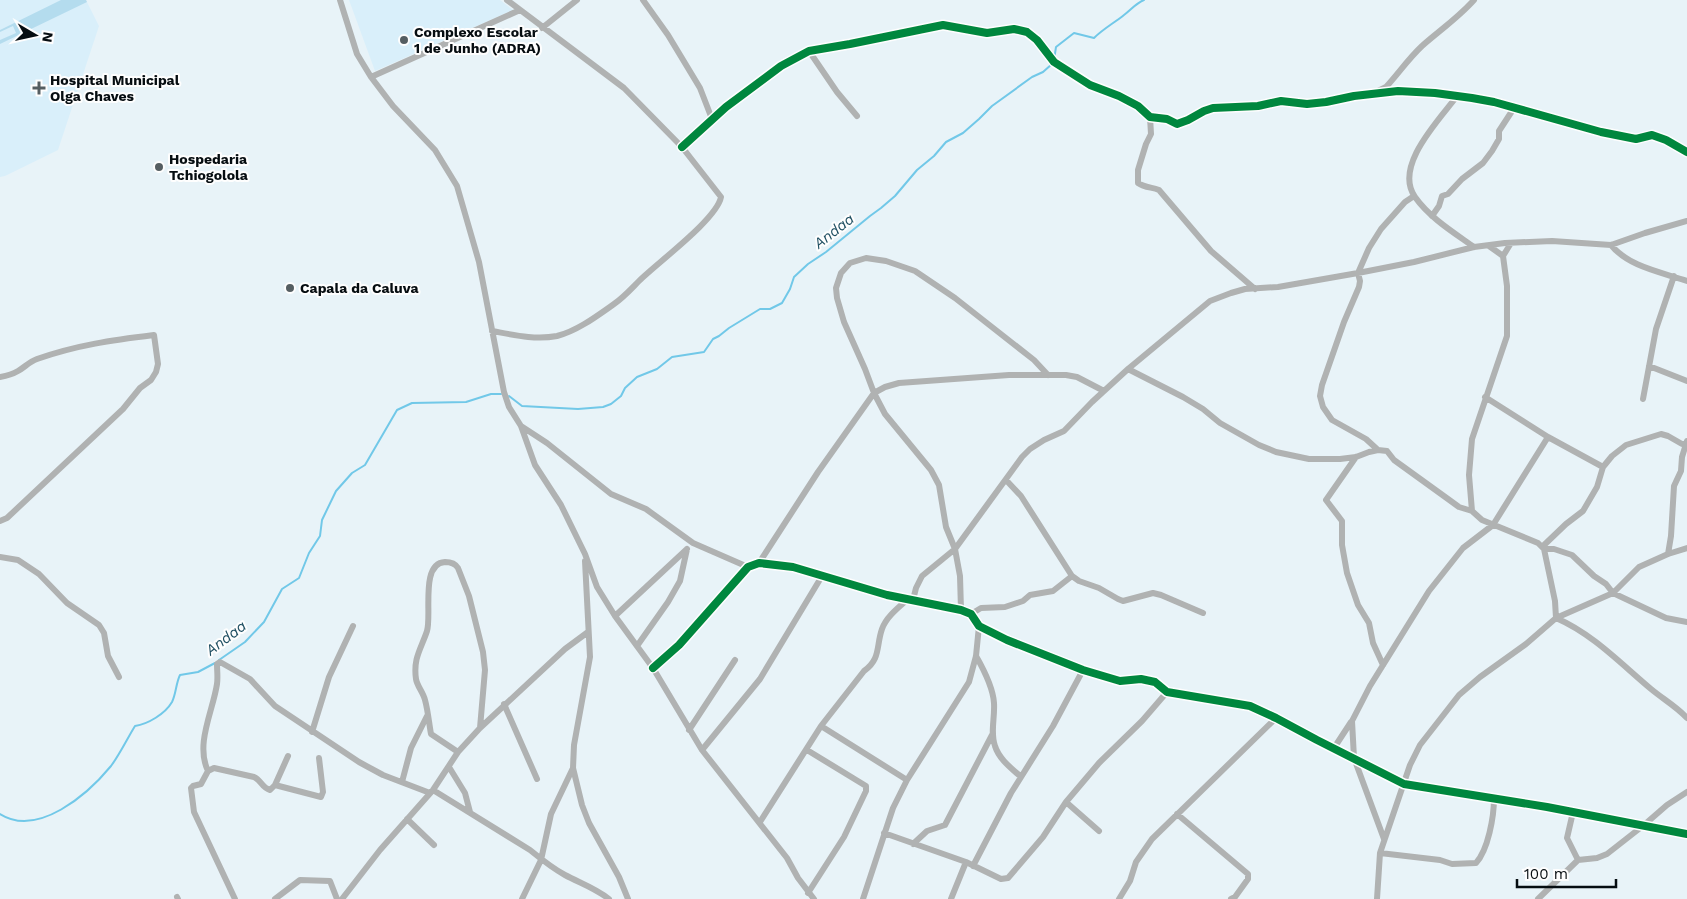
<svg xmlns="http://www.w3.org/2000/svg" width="1687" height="899" viewBox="0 0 1687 899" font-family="'Work Sans',sans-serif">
	<rect width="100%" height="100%" fill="#e8f3f8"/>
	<!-- built -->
	<path fill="#d9effa" d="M0,0H86L99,26L58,150L5,176L0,177Z
		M349,0H500L513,10L375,71Z"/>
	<!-- green -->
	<path fill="#b4dcee" d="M61,0H86L87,2L0,44V40L16,33L13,26L0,32V30Z"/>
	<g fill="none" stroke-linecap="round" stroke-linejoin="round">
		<!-- stream -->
		<path stroke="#71c8e8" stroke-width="2" d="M1054,60L1056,47L1074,33L1094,38C1103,29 1114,23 1124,15C1131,10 1136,3 1144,0
			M509,396L522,406L578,409L603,407L611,404L621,396L625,388L637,377L657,369L672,357L704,352L713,339L719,336L729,328L760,309H770L782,303L790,289L794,277L808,264L826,252L870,216L881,208L895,196L917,170L934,156L946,142L963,133L979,119L992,106L1032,77L1043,72L1052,64
			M219,660L245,642L264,622L282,589L299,578L309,553L320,536L322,520L336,491L352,473L365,465L397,410L412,403L466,402L491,394H501
			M0,814C38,838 88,794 111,766C120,754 127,739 135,726C148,724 165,714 172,702C176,694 176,683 180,675L198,672L215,663"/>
		<!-- minor -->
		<path stroke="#b0b2b2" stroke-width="6" d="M340,0L357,54L371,77L393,106L435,150L457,186L479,262L504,392L509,407L521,426L535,465L561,505L585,554L597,587L615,616L653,668L702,750L787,858L798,878L814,899
			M643,0L668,35L700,88L712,119
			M542,28L577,0
			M809,51L837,92L857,116
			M371,77L520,10
			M1378,91L1386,87C1398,74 1409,58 1422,46C1439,31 1459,17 1474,0
			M1457,96C1440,119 1393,166 1415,197C1430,218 1453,232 1474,247
			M1150,117L1151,134L1146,144L1138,170V183C1145,188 1152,187 1159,190L1211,251L1255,289
			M682,147L726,107L781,66L809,51L850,44L943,25L987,33L1014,29L1027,32L1037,40L1054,62L1090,85L1119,96L1138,106L1150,117L1167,119L1177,124L1188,120L1204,111L1213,108L1258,106L1281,101L1307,104L1326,102L1354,96L1398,91L1435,93L1472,98L1494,102L1601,132L1636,139L1652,135L1666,140L1687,152
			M1432,216L1439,206L1442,196L1448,194L1462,179L1483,163L1492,151L1499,139V131L1514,108
			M1611,245C1629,267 1661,272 1687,281
			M1489,246L1503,256
			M492,331C514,335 535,340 557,336C577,331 597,316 614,304C624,297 631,289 639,281C657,263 717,219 721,197L682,147L624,88L507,0
			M1649,366L1687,381
			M1128,369L1183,397L1203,409L1220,423L1259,445L1276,452L1309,459H1340L1356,457L1369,452L1378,450L1387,451L1394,460L1448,499L1459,507L1472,511L1482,520L1538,543L1544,549L1555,601L1556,618C1593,634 1621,664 1651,689C1663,699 1677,707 1687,718
			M0,377C6,376 13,374 18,371C25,367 29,362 37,359C77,345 113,340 154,335L158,364L156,372L151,380L140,388L123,409L7,518L0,521
			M1485,397L1548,437L1603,467
			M1643,399L1656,329L1674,276
			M521,426L547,443L611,494L646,509L693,543L748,567
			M1378,450L1366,439L1332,420L1323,407L1320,396L1322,385L1344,322L1359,287L1360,281L1358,273L1369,248L1381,229L1405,202L1414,196
			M1356,457L1326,500L1342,521V545L1347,573L1358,605L1369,623L1373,643L1383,665
			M1006,480L1021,496L1072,576L1079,581L1099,588L1118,599L1123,601L1153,593L1161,595L1203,613
			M1472,511L1469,475L1472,439L1507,336V286L1503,256L1511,243
			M1542,547L1566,524L1583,511L1597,487L1603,467L1612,456L1626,445L1661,434L1668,436L1682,444H1687
			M1544,549H1554L1572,555L1594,576L1606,584L1613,593L1666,618L1687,622
			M1668,554L1671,536L1674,486L1681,471L1682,457L1687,441
			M0,557L18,560L39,574L67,603L99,625L104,633L108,656L119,677
			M585,561L590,657L574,745L573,768L582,805L589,823L619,877L628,899
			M759,563L818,472L874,393L885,387L899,383L1009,375H1066L1077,377L1104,391
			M913,600L916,588L922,576L955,549L1022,457L1030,449L1044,440L1064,431L1092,402L1128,369L1210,301L1231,293L1245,289L1278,287L1358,273L1414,262L1474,247L1505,243L1552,241L1611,245L1645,233L1687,221
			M961,610L960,576L955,549L946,527L939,485L931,470L885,414L874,393L865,369L844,322L837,298L836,288L841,273L850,263L866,258L886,261L915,271L955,298L1034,360L1048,375
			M971,614L981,608L1005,607L1023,601L1030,595L1053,591L1072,576
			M615,616L687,549
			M637,646L668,602L680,581L687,549
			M976,656C984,670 993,687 994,703C995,718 990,733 995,746C999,759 1011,768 1020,776
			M653,668L679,645L748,567L759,563L793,567L887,595L961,610L971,614L979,626L1007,640L1083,670L1120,681L1141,679L1155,682L1167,692L1250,706L1276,718L1317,740L1404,784L1547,807L1687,834
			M504,704L537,779
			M821,726L907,780
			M689,730L735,660
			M312,732L329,677L353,626
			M1334,748L1351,722
			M702,750L760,679L822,576
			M807,750L866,786V791L844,837L808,893
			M458,752L431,734C429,723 428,711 425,700C423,692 417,686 416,679C413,658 421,649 427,631C432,615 420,563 445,562C451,562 455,563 458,568L469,596L483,652L485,670L480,728
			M449,767L465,793L470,812
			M208,771C195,744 213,711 217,684C218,677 217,671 217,664L220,662L250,679L275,706L359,762L383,775L430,793
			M402,782L411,748L427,716
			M275,785L321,797L323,792L319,758
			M433,790L530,850C541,859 552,868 565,875C580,883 595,888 609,899
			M1066,802L1099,831
			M1573,812L1567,838L1578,860
			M1177,814L1248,874V879L1235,897L1231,899
			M407,819L434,845
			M760,822L821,726L864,671C881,659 876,646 882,629C886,617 899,607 908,599
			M884,833L966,862L1001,879L1008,878L1043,837L1066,802L1099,763L1142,721L1167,692
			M1384,839L1354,758L1352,721L1370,686L1429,591L1463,548L1493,525L1548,437
			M913,844L927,831L945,825L992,735
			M1380,853L1440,860L1452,864L1476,863C1488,850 1494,817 1494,798
			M973,866L1011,793L1053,726L1083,670
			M177,897L178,899
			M235,899L194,812L191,788L193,786L201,784L208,771L214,768L254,777C261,780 262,788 270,790L275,785L288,756
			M275,899L300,880L330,881L337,899
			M342,899L380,850L433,790L458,752L480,728L565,649L588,632
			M522,899L541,860L551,814L573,768
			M863,899L893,808L907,780L969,682L976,656L979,626
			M951,899L966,862
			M1119,899L1130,881L1136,862L1152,839L1276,718
			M1377,899L1380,853L1410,765L1420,745L1459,695L1480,677L1526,644L1556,618L1613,593L1639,567L1668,554L1687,548
			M1538,899L1578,860L1597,858L1607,854L1644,825L1667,805L1687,792"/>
		<defs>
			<path id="cycleway" d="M682,147L726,107L781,66L809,51L850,44L943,25L987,33L1014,29L1027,32L1037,40L1054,62L1090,85L1119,96L1138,106L1150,117L1167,119L1177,124L1188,120L1204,111L1213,108L1258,106L1281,101L1307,104L1326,102L1354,96L1398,91L1435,93L1472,98L1494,102L1601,132L1636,139L1652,135L1666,140L1687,152
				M653,668L679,645L748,567L759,563L793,567L887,595L961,610L971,614L979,626L1007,640L1083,670L1120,681L1141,679L1155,682L1167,692L1250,706L1276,718L1317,740L1404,784L1547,807L1687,834"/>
		</defs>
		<!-- cycleway casing -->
		<use href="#cycleway" stroke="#fefefe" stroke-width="11"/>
		<!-- cycleway -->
		<use href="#cycleway" stroke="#00873e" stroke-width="8"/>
	</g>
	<!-- markers -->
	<g fill="#555e62" stroke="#fefefe" stroke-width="2">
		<circle cx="404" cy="40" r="5"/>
		<path d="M36.5 80.5h5v5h5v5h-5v5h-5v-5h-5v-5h5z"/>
		<circle cx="159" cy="167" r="5"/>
		<circle cx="290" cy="288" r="5"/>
	</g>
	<g text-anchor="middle" stroke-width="4" stroke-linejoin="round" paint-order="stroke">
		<!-- poi labels -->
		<g font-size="14" font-weight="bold" fill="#060d11" stroke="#fefefe" text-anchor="start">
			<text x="414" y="37">Complexo Escolar<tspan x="414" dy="16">1 de Junho (ADRA)</tspan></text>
			<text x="50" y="85">Hospital Municipal<tspan x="50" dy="16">Olga Chaves</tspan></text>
			<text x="169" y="164">Hospedaria<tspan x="169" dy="16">Tchiogolola</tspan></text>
			<text x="300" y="293">Capala da Caluva</text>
		</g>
		<!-- water labels -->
		<g font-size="15" font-style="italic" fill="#1e4e61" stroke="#fefefe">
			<text transform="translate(834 231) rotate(-38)" y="5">Andaa</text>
			<text transform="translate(226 638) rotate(-37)" y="5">Andaa</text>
		</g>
	</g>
	<!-- north arrow -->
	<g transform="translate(35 35) rotate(99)" stroke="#fefefe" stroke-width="4" paint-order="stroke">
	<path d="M0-4L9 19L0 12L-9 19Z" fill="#060d11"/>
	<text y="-8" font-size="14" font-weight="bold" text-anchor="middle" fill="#060d11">N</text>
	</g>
	<!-- scale -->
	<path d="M1517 879v8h99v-8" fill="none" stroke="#060d11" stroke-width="2.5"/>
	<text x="1524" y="879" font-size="15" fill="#060d11" stroke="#fefefe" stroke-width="4" paint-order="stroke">100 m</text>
</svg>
